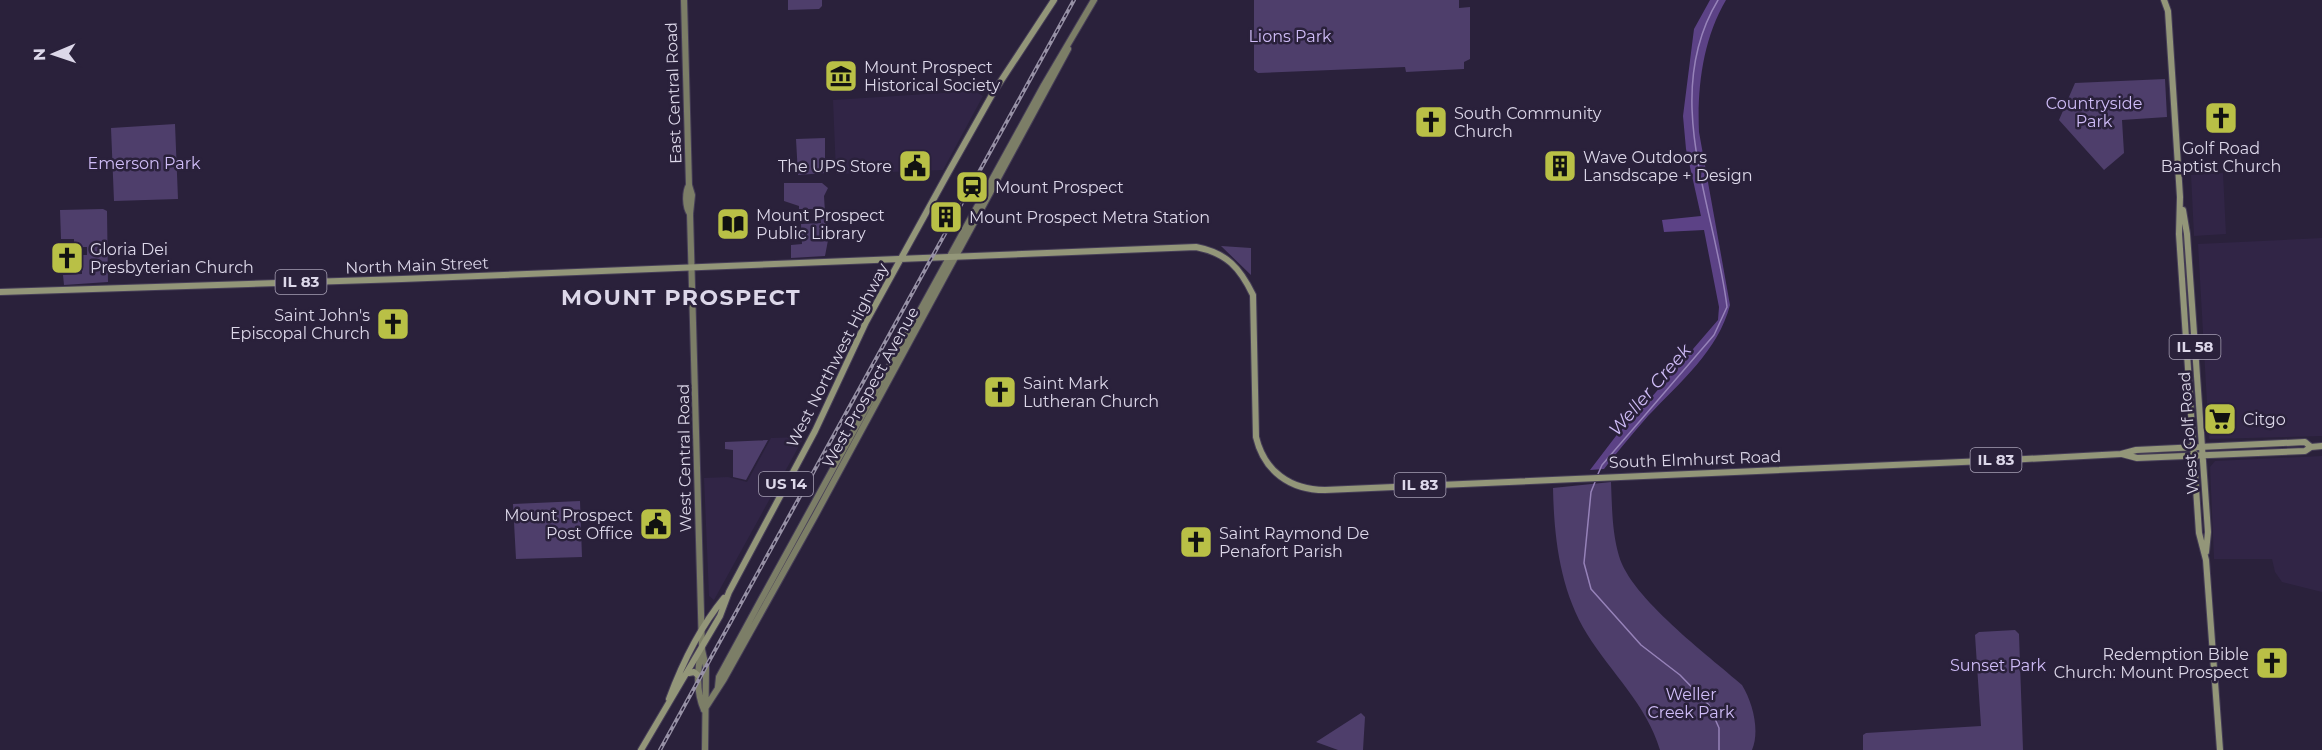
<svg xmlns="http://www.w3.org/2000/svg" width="2322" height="750" viewBox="0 0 2322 750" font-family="Montserrat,sans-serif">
	<rect width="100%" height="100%" fill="#2a213b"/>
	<!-- built -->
	<path fill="#312546" d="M974,91L983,96L943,170L836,174L833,100Z
		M2223,173L2226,234L2194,236L2191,175Z
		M2322,238V436L2209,439L2198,244Z
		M804,437L714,600L709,596L704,478L728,477L747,482L771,438Z
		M2322,456V592L2282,582L2275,572L2272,559H2214L2210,467L2215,461Z"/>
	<!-- green -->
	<path fill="#4e3e6b" d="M788,0H822V6L819,9L788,10Z
		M1254,0H1459V8L1470,7V59L1464,62V69L1406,72L1405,67L1258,73L1254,70Z
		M2165,79L2167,117L2122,120L2124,153L2104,170L2059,120L2075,83Z
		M175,124L178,199L114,201L111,128Z
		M825,138V173L798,175L796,139Z
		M784,183H822L828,188L824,196L826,229L829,235L825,256L791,258V245L802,244L801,224L821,223L820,209H799V206L784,201Z
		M103,209L107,211L108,282L64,285L63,275L82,274V255H87V247H74V239H61L60,210Z
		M1221,246L1251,248V275Z
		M768,440L746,480L733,477V450L725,449V442Z
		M1611,482C1612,507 1612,532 1619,556C1631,598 1708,655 1742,685C1753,703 1760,731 1752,750H1660C1647,705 1611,673 1587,634C1560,590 1554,538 1553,488Z
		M580,501L582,557L516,559L513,504Z
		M2015,630L2019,634L2023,750H1863V735L1866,733L1981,726L1975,635L1979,632Z
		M1361,713L1365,717L1363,750H1338L1316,742Z"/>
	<!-- forest -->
	<path fill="#5c4286" d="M1710,0H1726C1703,39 1697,87 1699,132L1730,305C1718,351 1680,382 1648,416C1633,433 1618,451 1604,469L1590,470L1619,432L1631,421L1718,320L1719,307L1704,230L1664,232L1662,220L1701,216L1686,149L1683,116L1694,29Z"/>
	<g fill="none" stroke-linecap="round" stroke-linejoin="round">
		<!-- stream -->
		<path stroke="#9682b9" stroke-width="1.5" d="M1598,474L1602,465L1714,335L1727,307C1715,207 1660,96 1718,0
			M1595,482L1591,492L1584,563L1591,589L1641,645L1680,675L1709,705L1719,728V750"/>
		<defs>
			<path id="secondary" d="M684,0L689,185C685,192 685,207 690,214
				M689,185L692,195L690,214L702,649C697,668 696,692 704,710
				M702,650L706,667L705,750
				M718,687L719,677L762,598L1044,85L1094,0
				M704,710L724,679L815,516L1068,49"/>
			<path id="primary" d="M2164,0L2168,11L2180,197L2179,234L2199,533L2206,560L2220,750
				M2183,210L2187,234L2208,532L2206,552
				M0,292L402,279L1196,247C1227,253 1240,268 1253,295L1256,437C1264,471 1290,490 1325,490L2008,460L2121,454L2136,450L2305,442L2311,447
				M2122,454L2137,458L2305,451L2311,447L2322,446
				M689,673L694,672L699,676
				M669,699C682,664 701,626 724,598
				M641,750L720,616L729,592L815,431L866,322L948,173L993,93L1054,0"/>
		</defs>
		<!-- secondary casing -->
		<use href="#secondary" stroke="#463e57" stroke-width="8"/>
		<!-- primary casing -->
		<use href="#primary" stroke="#463e57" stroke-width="8"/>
		<!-- secondary -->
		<use href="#secondary" stroke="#7c7e67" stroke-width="6"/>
		<!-- primary -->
		<use href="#primary" stroke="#939679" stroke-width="6"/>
		<defs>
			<path id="rail" d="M660,750L1074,0"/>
		</defs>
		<!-- rail casing -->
		<use href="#rail" stroke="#9791a6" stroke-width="4"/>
		<!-- rail -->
		<use href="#rail" stroke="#2a213b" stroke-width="1.5" stroke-dasharray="4.5" stroke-linecap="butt"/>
	</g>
	<!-- icons -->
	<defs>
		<symbol id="museum-square" viewBox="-11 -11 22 22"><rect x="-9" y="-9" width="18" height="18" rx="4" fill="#b9c046" stroke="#2a213b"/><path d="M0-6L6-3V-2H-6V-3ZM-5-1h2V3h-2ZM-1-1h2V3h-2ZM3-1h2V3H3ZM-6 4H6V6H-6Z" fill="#111"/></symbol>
		<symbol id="church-square" viewBox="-11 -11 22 22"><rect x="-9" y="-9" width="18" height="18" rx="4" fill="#b9c046" stroke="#2a213b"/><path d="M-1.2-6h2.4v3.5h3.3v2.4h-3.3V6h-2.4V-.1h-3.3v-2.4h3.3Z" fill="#111"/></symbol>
		<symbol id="civic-square" viewBox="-11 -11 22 22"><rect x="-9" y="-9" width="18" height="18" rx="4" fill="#b9c046" stroke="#2a213b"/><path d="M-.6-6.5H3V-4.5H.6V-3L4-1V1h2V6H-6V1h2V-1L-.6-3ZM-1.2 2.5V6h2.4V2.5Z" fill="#111"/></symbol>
		<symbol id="building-square" viewBox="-11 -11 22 22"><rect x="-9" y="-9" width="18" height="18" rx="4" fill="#b9c046" stroke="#2a213b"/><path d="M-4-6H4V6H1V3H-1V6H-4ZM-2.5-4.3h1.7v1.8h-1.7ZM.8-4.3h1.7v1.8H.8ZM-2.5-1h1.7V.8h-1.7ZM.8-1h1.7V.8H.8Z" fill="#111"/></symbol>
		<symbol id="station-square" viewBox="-11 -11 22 22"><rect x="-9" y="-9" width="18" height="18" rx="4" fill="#b9c046" stroke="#2a213b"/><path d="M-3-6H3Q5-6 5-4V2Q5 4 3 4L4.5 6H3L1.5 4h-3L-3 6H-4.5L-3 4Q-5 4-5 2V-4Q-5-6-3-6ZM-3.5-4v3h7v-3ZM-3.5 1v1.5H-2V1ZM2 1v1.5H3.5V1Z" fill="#111"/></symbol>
		<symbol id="library-square" viewBox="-11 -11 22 22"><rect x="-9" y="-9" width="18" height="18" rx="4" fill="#b9c046" stroke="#2a213b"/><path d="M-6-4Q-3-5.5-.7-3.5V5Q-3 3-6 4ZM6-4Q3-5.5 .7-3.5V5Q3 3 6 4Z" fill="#111"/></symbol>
		<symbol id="supermarket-square" viewBox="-11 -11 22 22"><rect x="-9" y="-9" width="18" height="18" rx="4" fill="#b9c046" stroke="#2a213b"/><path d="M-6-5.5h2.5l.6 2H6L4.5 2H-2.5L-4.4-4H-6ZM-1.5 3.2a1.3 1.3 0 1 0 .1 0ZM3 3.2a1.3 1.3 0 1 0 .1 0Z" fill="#111"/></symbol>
	</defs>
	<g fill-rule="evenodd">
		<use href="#museum-square" x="822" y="57" width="38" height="38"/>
		<use href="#church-square" x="2202" y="99" width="38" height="38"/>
		<use href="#church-square" x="1412" y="103" width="38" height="38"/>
		<use href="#civic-square" x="896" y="147" width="38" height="38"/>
		<use href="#building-square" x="1541" y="147" width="38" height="38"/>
		<use href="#station-square" x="953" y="168" width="38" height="38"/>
		<use href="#building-square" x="927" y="198" width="38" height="38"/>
		<use href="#library-square" x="714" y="205" width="38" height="38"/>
		<use href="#church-square" x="48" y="239" width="38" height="38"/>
		<use href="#church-square" x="374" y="305" width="38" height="38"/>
		<use href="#church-square" x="981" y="373" width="38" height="38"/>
		<use href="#supermarket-square" x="2201" y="400" width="38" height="38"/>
		<use href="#civic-square" x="637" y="505" width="38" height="38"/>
		<use href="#church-square" x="1177" y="523" width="38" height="38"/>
		<use href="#church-square" x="2253" y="644" width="38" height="38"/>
	</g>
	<g text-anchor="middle" stroke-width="5" stroke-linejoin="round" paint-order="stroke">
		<!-- shield labels -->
		<g fill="#2a213b" stroke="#a7a0b5" stroke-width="1.5">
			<rect x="275.5" y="270" width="51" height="24" rx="4.5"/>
			<rect x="2169.5" y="335" width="51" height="24" rx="4.5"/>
			<rect x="1970.5" y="448" width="51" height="24" rx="4.5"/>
			<rect x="759" y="472" width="54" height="24" rx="4.5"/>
			<rect x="1394.5" y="473" width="51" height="24" rx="4.5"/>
		</g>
		<g font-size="15" font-weight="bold" fill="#dcd7e9">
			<text x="301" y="287">IL 83</text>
			<text x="2195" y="352">IL 58</text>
			<text x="1996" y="465">IL 83</text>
			<text x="786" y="489">US 14</text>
			<text x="1420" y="490">IL 83</text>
		</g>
		<!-- park labels -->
		<g font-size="16" fill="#cfbcf7" stroke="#2a213b">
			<text x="1290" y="42">Lions Park</text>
			<text x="2094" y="109">Countryside<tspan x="2094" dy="18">Park</tspan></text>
			<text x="144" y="169">Emerson Park</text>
			<text x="1998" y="671">Sunset Park</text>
			<text x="1691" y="700">Weller<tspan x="1691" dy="18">Creek Park</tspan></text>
		</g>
		<!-- poi labels -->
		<g font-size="16" fill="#dcd7e9" stroke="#2a213b" text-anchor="start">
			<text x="864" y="73">Mount Prospect<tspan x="864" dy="18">Historical Society</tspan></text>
			<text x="1454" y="119">South Community<tspan x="1454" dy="18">Church</tspan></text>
			<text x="2221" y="154" text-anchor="middle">Golf Road<tspan x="2221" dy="18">Baptist Church</tspan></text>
			<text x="1583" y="163">Wave Outdoors<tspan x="1583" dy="18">Lansdscape + Design</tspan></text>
			<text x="892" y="172" text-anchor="end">The UPS Store</text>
			<text x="995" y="193">Mount Prospect</text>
			<text x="756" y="221">Mount Prospect<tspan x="756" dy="18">Public Library</tspan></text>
			<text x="969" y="223">Mount Prospect Metra Station</text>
			<text x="90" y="255">Gloria Dei<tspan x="90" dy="18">Presbyterian Church</tspan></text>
			<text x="370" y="321" text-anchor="end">Saint John's<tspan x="370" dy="18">Episcopal Church</tspan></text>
			<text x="1023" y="389">Saint Mark<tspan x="1023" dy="18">Lutheran Church</tspan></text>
			<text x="2243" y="425">Citgo</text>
			<text x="633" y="521" text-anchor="end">Mount Prospect<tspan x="633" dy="18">Post Office</tspan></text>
			<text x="1219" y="539">Saint Raymond De<tspan x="1219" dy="18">Penafort Parish</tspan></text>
			<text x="2249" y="660" text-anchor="end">Redemption Bible<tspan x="2249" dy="18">Church: Mount Prospect</tspan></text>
		</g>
		<!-- street labels -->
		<g font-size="16" fill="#dcd7e9" stroke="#2a213b">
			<text transform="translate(673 93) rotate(-92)" y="6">East Central Road</text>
			<text transform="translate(417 265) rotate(-2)" y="6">North Main Street</text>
			<text transform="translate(837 355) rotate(-63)" y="6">West Northwest Highway</text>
			<text transform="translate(870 387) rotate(-61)" y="6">West Prospect Avenue</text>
			<text transform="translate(2188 433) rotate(-94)" y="6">West Golf Road</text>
			<text transform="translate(684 458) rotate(-91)" y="6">West Central Road</text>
			<text transform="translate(1695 459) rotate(-2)" y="6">South Elmhurst Road</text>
		</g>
		<!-- water labels -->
		<g font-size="18" font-style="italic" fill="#cfbcf7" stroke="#2a213b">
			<text transform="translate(1650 390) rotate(-49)" y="6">Weller Creek</text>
		</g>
		<!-- district labels -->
		<g font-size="22" font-weight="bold" letter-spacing="1.5" fill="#dcd7e9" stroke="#2a213b">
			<text x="681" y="305">MOUNT PROSPECT</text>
		</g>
	</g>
	<!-- north arrow -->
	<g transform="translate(54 54) rotate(268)" stroke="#2a213b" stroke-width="4.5" paint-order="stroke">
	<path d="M0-4.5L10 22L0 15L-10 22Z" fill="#dcd7e9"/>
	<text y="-9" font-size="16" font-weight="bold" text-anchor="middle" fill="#dcd7e9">N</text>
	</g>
</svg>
